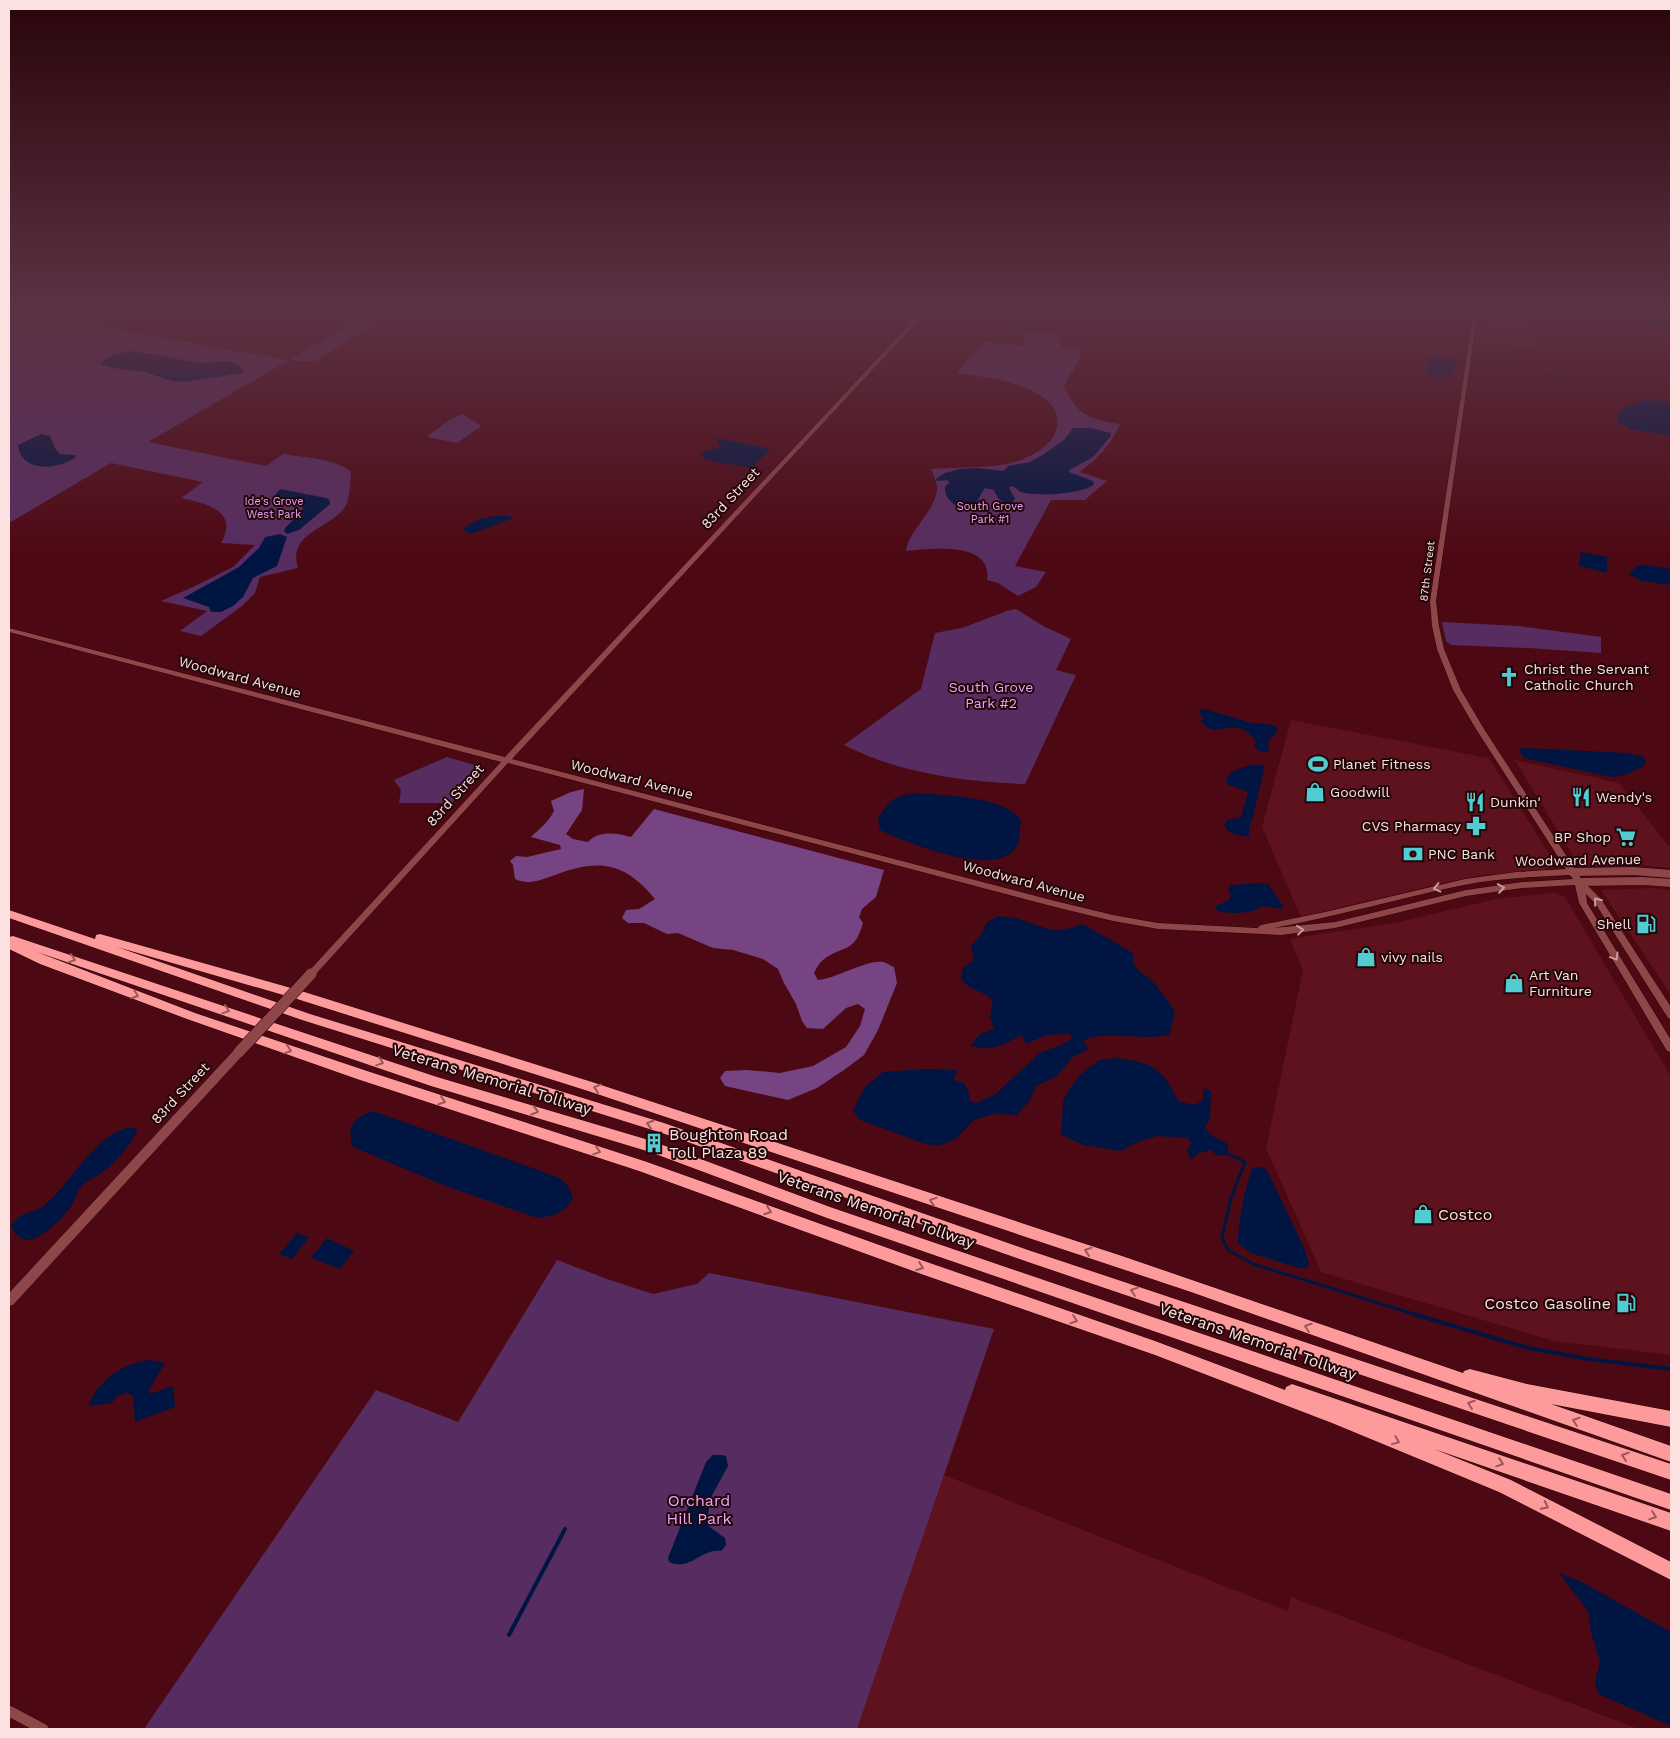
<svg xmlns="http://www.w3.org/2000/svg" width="1680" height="1738" viewBox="0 0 1680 1738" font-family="'Work Sans',sans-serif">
	<rect width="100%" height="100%" fill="#4d0913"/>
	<!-- built -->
	<path fill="#5d121d" d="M945,311H1015L1008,319L1005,320Z
		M1523,322L1543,350L1481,341L1484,323Z
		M1291,720L1489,758L1553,860V868L1542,871L1484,875L1448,882L1301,917L1262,827Z
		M1515,760L1619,783L1671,849V868L1640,865L1595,866L1577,860L1573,856Z
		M1654,888L1671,890V995L1601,890Z
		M1554,893L1565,897L1671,1077V1355L1554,1341L1321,1272L1266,1148L1303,970L1290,939L1399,922L1496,899Z
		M944,1475L1288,1611L1291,1597L1639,1729H857Z"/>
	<!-- green -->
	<path fill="#572d61" d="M9,311L289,360L374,311H397L313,362L289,360L148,442L266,466L283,454C301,457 339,459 351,472C350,481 350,494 347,503C337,528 286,530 298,568L260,577L255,593L242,606L201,636L180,631L207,611L161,601L193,587L233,567L255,545L221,543C240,510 204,503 181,498L203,482L111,463L9,523Z
		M1024,333H1056L1062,348H1080C1083,361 1068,375 1064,387C1079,416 1088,419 1120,424C1110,446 1099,457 1080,472L1107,481L1085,500H1051L1015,566L1046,572L1036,587L1018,596L998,583L987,580C993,540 929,549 906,551C908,530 937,510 937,488C937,482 933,474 931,469C962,466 997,470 1026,458C1038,452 1052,444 1056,430C1069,387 986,376 958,374L959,370L984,342L1025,346Z
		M462,414L480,425V427L457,443L428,437L429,435L449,420Z
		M1016,609L1043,626L1071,639L1056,670L1076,675L1025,784C963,782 899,773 844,745L921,689L935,633L962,628L1007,611Z
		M1442,622L1519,626L1601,637V653L1529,648L1451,645L1446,641Z
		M447,757L485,768L452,803H399L401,790L394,780Z
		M557,1260L607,1279L653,1294L697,1284L709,1273L994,1329L857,1729H144L376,1390L458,1422Z"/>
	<!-- forest -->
	<path fill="#764383" d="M1506,311H1671V312L1564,315Z
		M584,789L582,810L566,834L573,839L588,842C599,830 617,833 631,837L654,809L884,870L876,897L862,909L859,917L863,923C854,955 843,944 823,960C819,963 816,969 814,973L818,980C837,978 868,959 883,962C887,963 891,966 894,967L897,983L878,1030L864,1055L844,1070L817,1088L788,1100L725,1086L720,1078L725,1071L747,1070L780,1073L813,1066L846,1047L860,1026L865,1009L858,1004L846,1008L823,1029L807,1028L802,1021L796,1004L784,983L778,969L763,959L733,950L713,948L678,933L667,934L644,923H628L622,918L626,910L639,909L655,899C623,860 597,859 552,876C538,881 528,885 515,879L513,865L510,861L516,856L527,857L561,849L560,845L531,837C539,829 548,823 554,811L551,801L571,792Z"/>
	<!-- water -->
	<path fill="#001542" d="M1019,311H1049L1040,325L1033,327L1011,325Z
		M1647,320H1671V327L1660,329L1648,328L1642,323L1646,322Z
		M130,351C153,354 173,358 194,362C207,365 221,359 233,363C239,364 242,368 243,373L185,382L172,381L145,372L113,368L100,364L108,357Z
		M1438,355L1457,360L1454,372L1450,377L1444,378L1428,375L1426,371L1428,358Z
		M1646,399L1671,403V408L1669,410L1671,412V436L1630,429L1617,422C1619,405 1632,405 1646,399Z
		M1073,428H1091L1111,433V436L1093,457L1069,470V472L1093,481L1094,484C1085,494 1035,497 1021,492C1017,490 1016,487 1012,486L1009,488L1015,499C1007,510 997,499 994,490L985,488C981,493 979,501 973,504C960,513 944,500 945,487L949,483L948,480L937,481L936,479L945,473L960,469L977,468L1004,471L1008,466L1030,462L1044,454L1065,439Z
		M41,434L50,436L55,448L60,454L75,455L76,457C58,470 21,473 18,445Z
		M715,438L768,448L770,450L751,468L706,460L700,453L721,447Z
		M280,489L326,498L329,499L330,504L299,530L287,534L284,531L285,528L302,511L303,506L300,500L276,497V494Z
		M507,515L514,518L471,534L463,530C473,518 492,516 507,515Z
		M280,534L287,537L277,566L253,578L243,597L233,606L221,612H211L209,607L183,598L239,567L259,548L265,537Z
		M1581,552L1607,557V573L1579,566Z
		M1647,565L1671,569V585L1641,581L1629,574L1637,566Z
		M1204,709C1217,713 1230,716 1242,720C1253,725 1265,722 1277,727V732L1268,741L1269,752C1263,753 1258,751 1254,746L1256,742C1236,712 1219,742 1201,722L1203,717L1198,710Z
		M1526,748L1626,753L1642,756L1646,760L1644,766C1633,772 1624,776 1611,777L1524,758L1520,753V749Z
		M1259,764L1264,766V770L1252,820L1249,827V837C1239,835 1229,835 1224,825L1228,820L1241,817L1248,792L1229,785L1226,782C1228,769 1247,766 1259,764Z
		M920,793C948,796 1003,796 1021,820C1019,828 1021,838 1017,846C999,881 904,842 880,830L878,818C892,798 895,795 920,793Z
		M1259,883L1268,884L1284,907L1280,909L1262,906C1252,915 1232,913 1219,912L1214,907L1229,900L1231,896L1228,889L1231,885Z
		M998,916L1016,918L1051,930L1067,929L1083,924L1133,953C1133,972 1141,970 1151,980C1160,990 1169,1001 1175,1012L1169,1035C1142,1041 1102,1030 1083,1041L1089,1049L1073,1057L1056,1077L1036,1086L1030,1100L1017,1115L994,1114L974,1120L956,1139L939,1146L922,1143L860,1120L853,1111L864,1088L883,1072L926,1069L957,1070L954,1080L964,1083L969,1093V1100L976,1103L996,1094L1039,1053L1061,1045L1072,1038L1070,1034L1047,1035L1026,1044L1021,1035C1002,1046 993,1051 970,1046L980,1034L994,1029L990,1017L993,1001C983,990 970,991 961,979L963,968L974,960L971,946L981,935L986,923Z
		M1115,1058C1153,1063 1161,1066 1178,1101L1195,1105L1203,1100V1088L1211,1091L1210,1119L1205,1128L1214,1137L1228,1144V1154L1217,1156L1211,1150L1198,1153L1191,1160L1187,1149L1192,1143L1187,1138L1157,1136L1138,1142L1120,1151L1084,1145L1061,1135L1063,1102L1068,1091L1080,1075L1099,1060Z
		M373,1111L560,1178L569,1187L573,1198C565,1213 554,1216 537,1218L443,1185L353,1147C346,1126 353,1118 373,1111Z
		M131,1127L138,1130C131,1144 117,1161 104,1171C97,1177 88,1180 82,1186C77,1190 76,1198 73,1203C67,1215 36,1246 23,1239C16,1235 13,1232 11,1225C25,1208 34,1215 46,1204C73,1181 94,1134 131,1127Z
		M1260,1167L1267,1170L1305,1250L1309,1264L1306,1268H1299L1251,1253L1238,1243C1238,1219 1245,1191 1252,1168Z
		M297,1233L309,1237L292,1259L279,1254Z
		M327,1238L354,1251L340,1269L311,1258Z
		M150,1360L165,1363L150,1388V1394L173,1386L175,1407L135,1422L133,1396L127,1393L117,1396L112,1403L88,1406C100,1379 121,1364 150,1360Z
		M721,1455L726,1456L728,1466L710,1499L707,1525L725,1538L726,1545L721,1551C701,1548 690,1572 669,1562L668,1558L706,1462L713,1455Z
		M1559,1573L1580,1581L1671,1632V1726L1598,1694L1595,1682L1600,1661L1591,1633L1588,1611Z"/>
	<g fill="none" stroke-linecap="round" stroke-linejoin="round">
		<!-- stream-far2 -->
		<path stroke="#001542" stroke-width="1" d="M1482,357L1524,370L1559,377L1570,382"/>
		<!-- stream-far1 -->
		<path stroke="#001542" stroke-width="3" d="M1226,1153L1245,1162L1231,1198L1222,1238L1228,1250L1253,1264L1417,1315"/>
		<!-- stream -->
		<path stroke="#001542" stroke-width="4" d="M1413,1314L1528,1348L1589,1359L1671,1369
			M509,1635L565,1529"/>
		<defs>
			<path id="tertiary-far1" d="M1572,872L1633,871L1671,874
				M1579,882L1643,881L1671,883"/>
			<path id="tertiary" d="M9,1711L43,1729"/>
			<path id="secondary" d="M922,311H927L512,759L1055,901L1113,915L1158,923L1257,928L1261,925L1325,912L1465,879L1516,872L1566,869L1476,729L1453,690L1437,649L1432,626L1430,601L1473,316L1418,313L1419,314L1417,315L1383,311H1439L1518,316L1671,314V316L1518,318L1477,316L1436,601L1439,626L1444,649L1461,690L1484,729L1582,880L1601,899L1671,1007V1019L1668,1018L1595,903L1586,894L1587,903L1671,1040V1052L1667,1051L1579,903L1575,885L1522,888L1466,896L1335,928L1281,935L1158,929L1113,921L1055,907L508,763L315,975H309L307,973L309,971L501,762L9,632V628L505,757ZM1570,875L1573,879L1522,882L1466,890L1335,922L1274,928C1338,916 1400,898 1464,885C1499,878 1535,877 1570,875Z
				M239,1048L243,1049L244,1052L243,1055L13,1305L9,1306V1293L235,1049Z"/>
			<path id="motorway" d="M9,910L95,939L96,935L100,934L298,990L592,1082L1122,1256L1463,1373L1464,1371L1470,1369L1527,1384L1671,1411V1427L1551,1404L1671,1446V1462L1191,1292L588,1091L297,999L117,947L310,1014L664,1123L1028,1250L1671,1464V1480L1028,1262L662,1133L302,1020L9,918Z
				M13,936L437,1077L652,1141L830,1207L1671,1494V1510L827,1218L650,1152L431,1086L37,952L195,1013L367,1071L647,1162L924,1261L1155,1341L1285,1390L1286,1387L1292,1384L1671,1513V1531L1434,1449L1511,1480L1671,1562V1580L1499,1492L1332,1423L1155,1355L924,1275L639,1171L357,1079L187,1019L40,964L9,949V937Z"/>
		</defs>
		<!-- tertiary-far1 casing -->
		<use href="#tertiary-far1" stroke="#2a0003" stroke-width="9"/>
		<!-- tertiary casing -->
		<use href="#tertiary" stroke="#2a0003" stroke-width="12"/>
		<!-- secondary casing -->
		<use href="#secondary" stroke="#2a0003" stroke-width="1"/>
		<!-- motorway casing -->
		<use href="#motorway" stroke="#2a0003" stroke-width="1"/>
		<!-- tertiary-far1 -->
		<use href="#tertiary-far1" stroke="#8e4649" stroke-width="8"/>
		<!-- tertiary -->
		<use href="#tertiary" stroke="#8e4649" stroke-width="11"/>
		<!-- secondary -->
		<use href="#secondary" fill="#8e4649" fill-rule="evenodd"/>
		<!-- motorway -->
		<use href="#motorway" fill="#fc9a9c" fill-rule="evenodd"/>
		<defs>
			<path id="secondary-bridge-far1" d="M310,975L312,973"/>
			<path id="secondary-bridge" d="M239,1052L311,974"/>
		</defs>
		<!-- secondary-bridge-far1 casing -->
		<use href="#secondary-bridge-far1" stroke="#2a0003" stroke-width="10" stroke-linecap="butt"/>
		<!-- secondary-bridge casing -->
		<use href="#secondary-bridge" stroke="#2a0003" stroke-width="12" stroke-linecap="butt"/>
		<!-- secondary-bridge-far1 -->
		<use href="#secondary-bridge-far1" stroke="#8e4649" stroke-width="9"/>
		<!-- secondary-bridge -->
		<use href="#secondary-bridge" stroke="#8e4649" stroke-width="11"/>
	</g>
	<!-- one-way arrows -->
	<defs><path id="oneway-chevron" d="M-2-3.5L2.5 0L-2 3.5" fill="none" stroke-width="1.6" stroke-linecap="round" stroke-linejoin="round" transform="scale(1.25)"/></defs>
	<g stroke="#ca9b9d">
		<use href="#oneway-chevron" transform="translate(1437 888) rotate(167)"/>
		<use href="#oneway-chevron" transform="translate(1501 888) rotate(-9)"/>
		<use href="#oneway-chevron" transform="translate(1597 901) rotate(-129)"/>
		<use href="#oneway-chevron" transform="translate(1300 930) rotate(-7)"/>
		<use href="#oneway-chevron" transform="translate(1615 957) rotate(59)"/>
	</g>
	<g stroke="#9a5759">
		<use href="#oneway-chevron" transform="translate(72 959) rotate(18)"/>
		<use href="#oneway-chevron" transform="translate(135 995) rotate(20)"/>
		<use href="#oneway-chevron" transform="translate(226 1010) rotate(18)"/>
		<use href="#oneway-chevron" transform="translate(288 1050) rotate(19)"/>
		<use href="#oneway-chevron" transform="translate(380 1062) rotate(19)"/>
		<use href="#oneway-chevron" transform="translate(597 1088) rotate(-163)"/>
		<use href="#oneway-chevron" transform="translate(442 1101) rotate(18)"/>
		<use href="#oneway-chevron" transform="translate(535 1111) rotate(17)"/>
		<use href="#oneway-chevron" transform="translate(650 1124) rotate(-163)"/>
		<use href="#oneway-chevron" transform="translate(597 1151) rotate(18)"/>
		<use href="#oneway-chevron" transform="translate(933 1201) rotate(-162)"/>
		<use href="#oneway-chevron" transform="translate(768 1211) rotate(20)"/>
		<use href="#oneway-chevron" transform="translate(1088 1251) rotate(-162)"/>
		<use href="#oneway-chevron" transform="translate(920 1267) rotate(20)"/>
		<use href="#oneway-chevron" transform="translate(1134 1291) rotate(-161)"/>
		<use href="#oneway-chevron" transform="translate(1074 1320) rotate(19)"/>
		<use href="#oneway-chevron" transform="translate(1308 1327) rotate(-161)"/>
		<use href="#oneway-chevron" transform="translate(1471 1404) rotate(-161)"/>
		<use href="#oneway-chevron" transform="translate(1576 1421) rotate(-161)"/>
		<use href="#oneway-chevron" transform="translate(1396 1441) rotate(22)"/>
		<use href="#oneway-chevron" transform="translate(1625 1456) rotate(-161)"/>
		<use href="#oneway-chevron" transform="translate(1500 1463) rotate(19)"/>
		<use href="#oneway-chevron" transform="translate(1545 1506) rotate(27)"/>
		<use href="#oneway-chevron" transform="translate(1653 1516) rotate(19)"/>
	</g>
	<!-- sky -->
	<linearGradient id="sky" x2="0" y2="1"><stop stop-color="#2a050a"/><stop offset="0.56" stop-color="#5c3244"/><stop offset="1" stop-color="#5c3244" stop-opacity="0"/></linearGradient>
	<rect width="1680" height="554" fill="url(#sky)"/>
	<!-- icons -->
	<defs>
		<symbol id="church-bare" viewBox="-9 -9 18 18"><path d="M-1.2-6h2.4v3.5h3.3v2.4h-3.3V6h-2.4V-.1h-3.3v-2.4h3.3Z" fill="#51ccd2" stroke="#220608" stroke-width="2.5" paint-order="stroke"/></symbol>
		<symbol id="stadium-bare" viewBox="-9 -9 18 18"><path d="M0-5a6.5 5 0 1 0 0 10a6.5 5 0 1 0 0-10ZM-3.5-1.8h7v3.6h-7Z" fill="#51ccd2" stroke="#220608" stroke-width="2.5" paint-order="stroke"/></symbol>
		<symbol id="shop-bare" viewBox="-9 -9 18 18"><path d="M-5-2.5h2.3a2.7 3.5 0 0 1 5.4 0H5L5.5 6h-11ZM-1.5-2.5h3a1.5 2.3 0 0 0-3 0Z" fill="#51ccd2" stroke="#220608" stroke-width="2.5" paint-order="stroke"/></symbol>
		<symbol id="restaurant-bare" viewBox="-9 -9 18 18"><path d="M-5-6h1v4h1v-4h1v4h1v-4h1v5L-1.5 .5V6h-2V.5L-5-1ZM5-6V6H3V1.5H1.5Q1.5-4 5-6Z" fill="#51ccd2" stroke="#220608" stroke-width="2.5" paint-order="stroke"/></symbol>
		<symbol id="pharmacy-bare" viewBox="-9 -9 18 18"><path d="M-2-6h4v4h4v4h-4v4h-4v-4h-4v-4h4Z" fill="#51ccd2" stroke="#220608" stroke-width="2.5" paint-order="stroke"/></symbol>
		<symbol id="supermarket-bare" viewBox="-9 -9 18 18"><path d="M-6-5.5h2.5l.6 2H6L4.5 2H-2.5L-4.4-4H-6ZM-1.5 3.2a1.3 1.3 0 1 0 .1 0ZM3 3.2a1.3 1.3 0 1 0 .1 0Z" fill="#51ccd2" stroke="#220608" stroke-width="2.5" paint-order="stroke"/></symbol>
		<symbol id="bank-bare" viewBox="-9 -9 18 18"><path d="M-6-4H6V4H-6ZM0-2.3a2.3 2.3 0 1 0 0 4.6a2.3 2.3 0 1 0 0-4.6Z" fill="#51ccd2" stroke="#220608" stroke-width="2.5" paint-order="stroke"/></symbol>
		<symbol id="fuel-bare" viewBox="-9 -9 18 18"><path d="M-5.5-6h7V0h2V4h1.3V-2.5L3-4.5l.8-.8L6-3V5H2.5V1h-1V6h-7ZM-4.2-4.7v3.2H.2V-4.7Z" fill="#51ccd2" stroke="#220608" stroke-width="2.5" paint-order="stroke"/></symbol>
		<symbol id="building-bare" viewBox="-9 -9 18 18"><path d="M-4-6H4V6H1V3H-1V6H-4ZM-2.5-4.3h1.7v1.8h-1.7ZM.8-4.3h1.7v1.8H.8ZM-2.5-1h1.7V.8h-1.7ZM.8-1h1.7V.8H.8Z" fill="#51ccd2" stroke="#220608" stroke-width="2.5" paint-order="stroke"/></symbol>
	</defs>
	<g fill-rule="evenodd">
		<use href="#church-bare" x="1495" y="663" width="28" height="28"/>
		<use href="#stadium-bare" x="1304" y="750" width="28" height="28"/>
		<use href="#shop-bare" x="1301" y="778" width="28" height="28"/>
		<use href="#restaurant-bare" x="1567" y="783" width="28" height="28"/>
		<use href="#restaurant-bare" x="1461" y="788" width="28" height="28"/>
		<use href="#pharmacy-bare" x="1462" y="812" width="28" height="28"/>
		<use href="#supermarket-bare" x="1612" y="823" width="28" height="28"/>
		<use href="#bank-bare" x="1399" y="840" width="28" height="28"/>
		<use href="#fuel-bare" x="1632" y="910" width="28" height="28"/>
		<use href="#shop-bare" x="1352" y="943" width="28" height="28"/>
		<use href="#shop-bare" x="1500" y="969" width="28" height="28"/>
		<use href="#building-bare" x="640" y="1129" width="28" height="28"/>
		<use href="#shop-bare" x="1409" y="1200" width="28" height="28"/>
		<use href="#fuel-bare" x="1612" y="1289" width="28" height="28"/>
	</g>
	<g text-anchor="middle" stroke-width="4" stroke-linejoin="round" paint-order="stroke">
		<!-- far-park labels -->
		<g font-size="11" fill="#eaa3fd" stroke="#220608">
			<text x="274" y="505">Ide's Grove<tspan x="274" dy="13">West Park</tspan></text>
			<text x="990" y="510">South Grove<tspan x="990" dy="13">Park #1</tspan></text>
		</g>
		<!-- far-street labels -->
		<g font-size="11" fill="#fce1e1" stroke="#220608">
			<text transform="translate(1427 571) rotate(-83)" y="4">87th Street</text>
		</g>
		<!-- street labels -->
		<g font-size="14" fill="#fce1e1" stroke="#220608">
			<text transform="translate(730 498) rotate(-47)" y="5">83rd Street</text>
			<text transform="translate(240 677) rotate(15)" y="5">Woodward Avenue</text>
			<text transform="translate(632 779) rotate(14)" y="5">Woodward Avenue</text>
			<text transform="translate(455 795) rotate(-48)" y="5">83rd Street</text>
			<text transform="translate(1578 860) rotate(-1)" y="5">Woodward Avenue</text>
			<text transform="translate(1024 881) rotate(15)" y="5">Woodward Avenue</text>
			<text transform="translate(180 1093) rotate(-47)" y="5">83rd Street</text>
		</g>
		<!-- poi labels -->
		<g font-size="14" fill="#fce1e1" stroke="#220608" text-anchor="start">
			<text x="1524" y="674">Christ the Servant<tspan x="1524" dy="16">Catholic Church</tspan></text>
			<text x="1333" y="769">Planet Fitness</text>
			<text x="1330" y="797">Goodwill</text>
			<text x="1596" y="802">Wendy's</text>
			<text x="1490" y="807">Dunkin'</text>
			<text x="1461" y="831" text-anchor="end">CVS Pharmacy</text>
			<text x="1611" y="842" text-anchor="end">BP Shop</text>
			<text x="1428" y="859">PNC Bank</text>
			<text x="1631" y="929" text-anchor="end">Shell</text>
			<text x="1381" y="962">vivy nails</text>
			<text x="1529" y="980">Art Van<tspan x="1529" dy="16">Furniture</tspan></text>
		</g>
		<!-- park labels -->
		<g font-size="14" fill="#eaa3fd" stroke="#220608">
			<text x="991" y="692">South Grove<tspan x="991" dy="16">Park #2</tspan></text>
		</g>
		<!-- near-street labels -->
		<g font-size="16" fill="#fce1e1" stroke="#220608">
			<text transform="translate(492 1079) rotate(17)" y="6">Veterans Memorial Tollway</text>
			<text transform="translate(876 1209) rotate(19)" y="6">Veterans Memorial Tollway</text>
			<text transform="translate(1258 1341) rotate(19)" y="6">Veterans Memorial Tollway</text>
		</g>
		<!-- near-poi labels -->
		<g font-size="16" fill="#fce1e1" stroke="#220608" text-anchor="start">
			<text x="669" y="1140">Boughton Road<tspan x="669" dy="18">Toll Plaza 89</tspan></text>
			<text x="1438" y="1220">Costco</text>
			<text x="1611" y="1309" text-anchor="end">Costco Gasoline</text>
		</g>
		<!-- near-park labels -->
		<g font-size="16" fill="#eaa3fd" stroke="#220608">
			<text x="699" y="1506">Orchard<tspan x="699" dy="18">Hill Park</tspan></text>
		</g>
	</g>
	<!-- border -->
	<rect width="1680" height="1738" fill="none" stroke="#fce1e1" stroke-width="20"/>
</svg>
